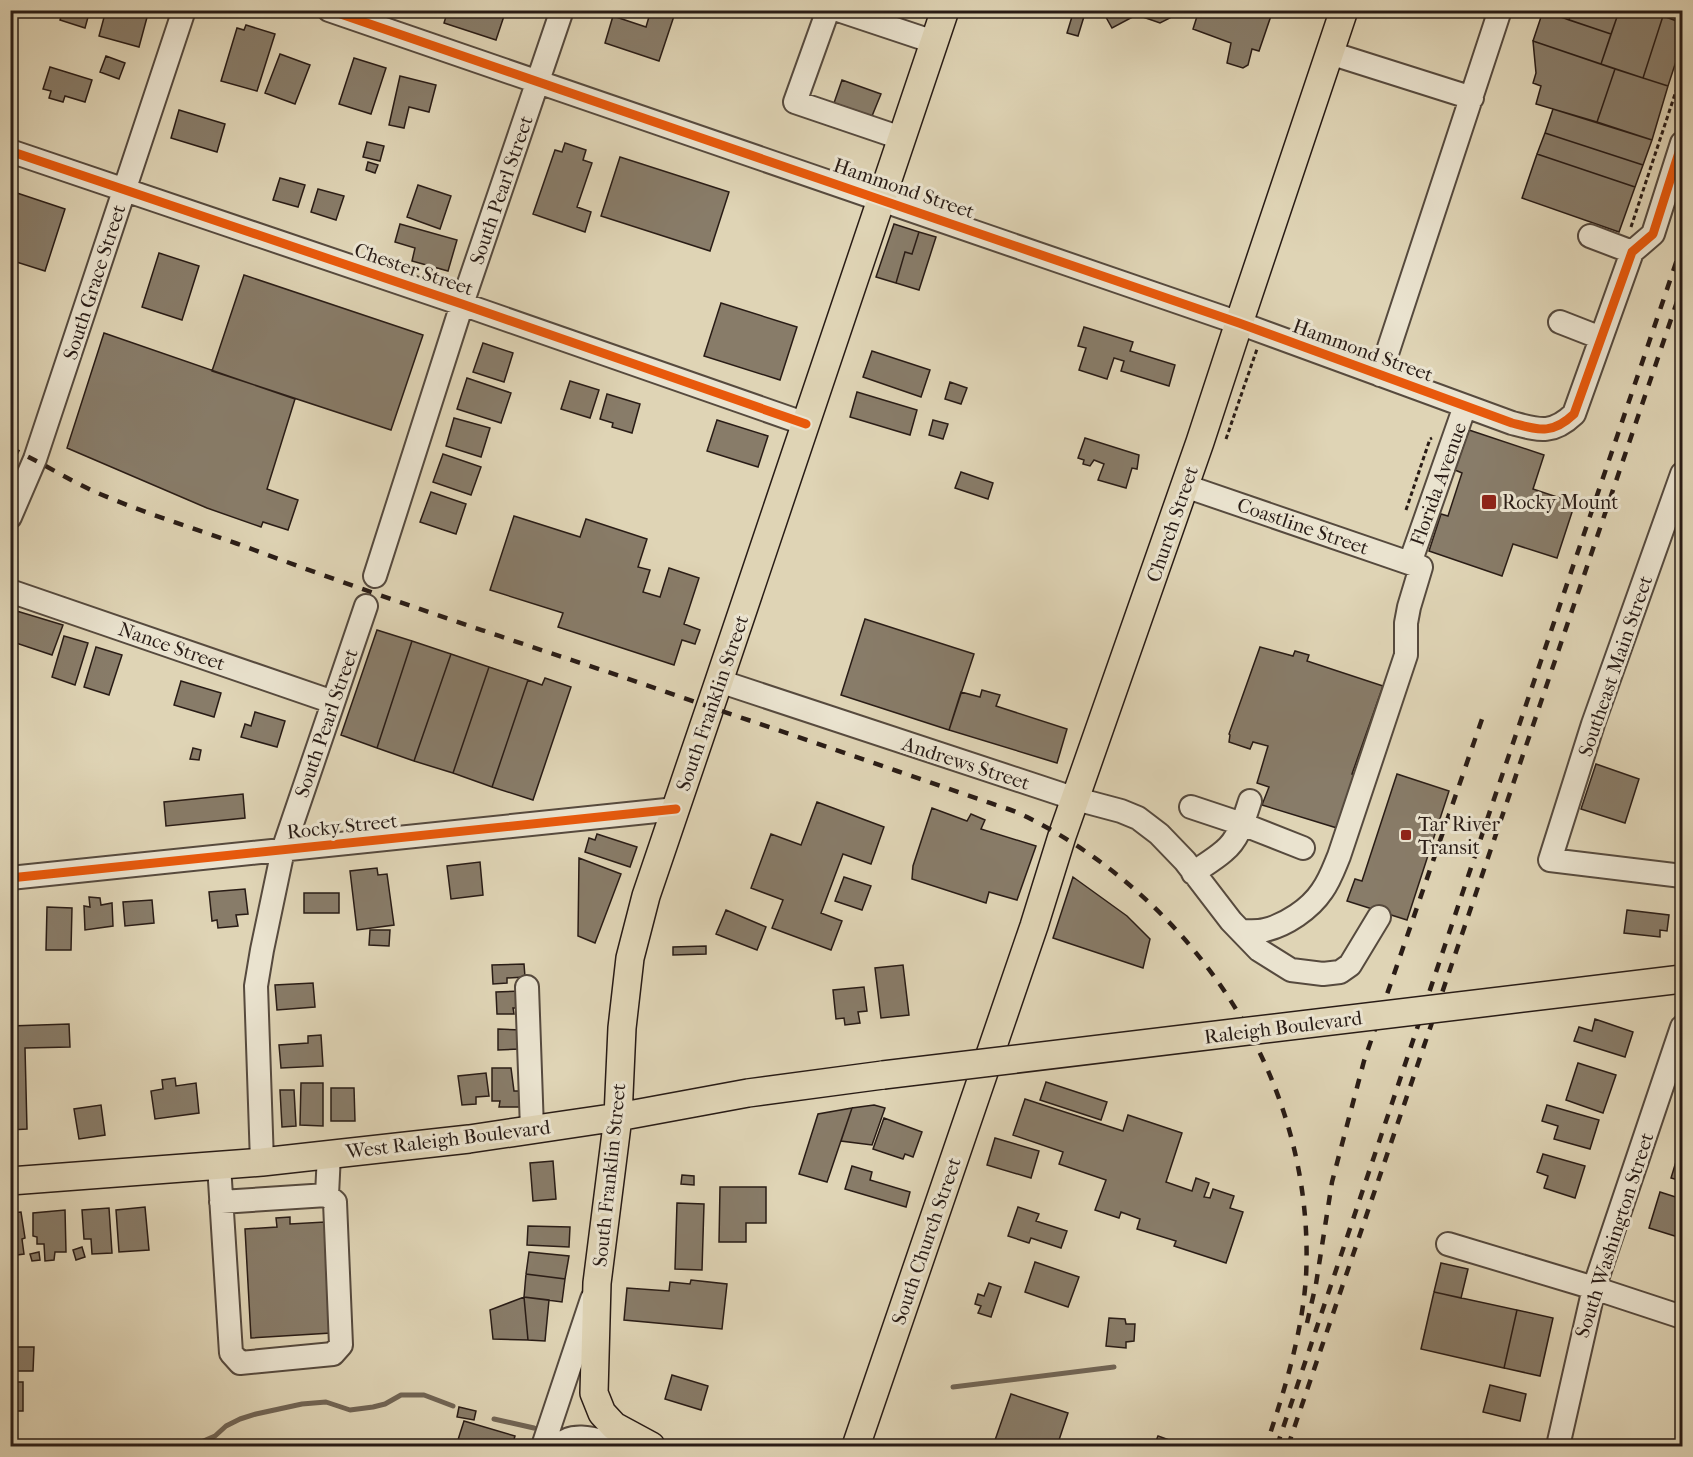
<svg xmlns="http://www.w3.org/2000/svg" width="1693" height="1457" viewBox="0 0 1693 1457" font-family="'IM FELL French Canon',serif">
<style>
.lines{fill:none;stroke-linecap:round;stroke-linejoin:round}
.stream{stroke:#716555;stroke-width:5}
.building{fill:#887c69;stroke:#291c16;stroke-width:1.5}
.minor-casing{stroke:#564a3e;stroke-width:26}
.major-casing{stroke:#291c16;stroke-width:30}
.path{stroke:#291c16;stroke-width:3;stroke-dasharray:4.5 3;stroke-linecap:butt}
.minor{stroke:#eae3cf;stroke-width:22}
.major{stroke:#dfd4b5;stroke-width:27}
.rail{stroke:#291c16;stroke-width:4.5;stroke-dasharray:10 10;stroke-linecap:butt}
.major-bridge-casing{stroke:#291c16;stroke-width:30;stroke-linecap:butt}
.major-bridge{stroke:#dfd4b5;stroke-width:27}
.cycleway-casing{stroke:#eae3cf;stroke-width:13}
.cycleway{stroke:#e8590c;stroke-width:9}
.poi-dot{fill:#8f2418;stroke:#eae3cf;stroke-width:2}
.labels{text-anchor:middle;stroke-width:6;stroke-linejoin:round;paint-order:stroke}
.street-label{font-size:20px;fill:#291c16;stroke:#eae3cf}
.poi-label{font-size:20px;fill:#291c16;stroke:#eae3cf;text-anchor:start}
</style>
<rect width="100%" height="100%" fill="#dfd4b5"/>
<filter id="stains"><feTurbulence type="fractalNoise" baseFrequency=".00333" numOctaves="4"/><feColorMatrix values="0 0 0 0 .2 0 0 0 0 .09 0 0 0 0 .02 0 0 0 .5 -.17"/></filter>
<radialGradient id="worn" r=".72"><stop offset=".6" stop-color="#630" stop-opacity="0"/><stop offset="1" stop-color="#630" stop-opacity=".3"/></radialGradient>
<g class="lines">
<path class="stream" d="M953,1387L1114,1367
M494,1419L534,1428
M192,1446L215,1436L226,1426L240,1419L256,1414L302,1404L326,1402L350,1410L373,1407L385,1404L401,1395H424L453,1406"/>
</g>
<path class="building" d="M63,10H90L85,28L60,20Z
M106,10H149L139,47L99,36Z
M448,10H506L496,40L444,23Z
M651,10H676L659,61L605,43L613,16L646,27Z
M871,10H905L902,20Z
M1074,10H1086L1078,36L1067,33Z
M1102,10H1167L1170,18L1160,23L1143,17L1140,13L1112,28Z
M1199,10H1273L1259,51L1252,49L1248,65L1243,68L1227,63L1231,43L1193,29Z
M1543,10H1572L1569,20Z
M1572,10H1597L1617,17L1611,34L1569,20Z
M1606,10H1646L1663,16L1643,78L1601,64L1617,17L1605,13Z
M1646,10H1682V23L1663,16Z
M1543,11L1611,34L1601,64L1533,41Z
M1663,16L1682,23V43L1668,86L1643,78Z
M246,25L275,34L257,91L221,81L237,28L244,30Z
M1533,41L1615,69L1597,122L1536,104L1541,86L1533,83L1536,73Z
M280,54L310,65L295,104L265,93Z
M106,56L125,63L119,79L100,72Z
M354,58L386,68L371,114L339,104Z
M50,67L92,80L85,102L65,96L63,102L49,98L51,91L43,89Z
M1615,69L1668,86L1652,140L1597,122Z
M400,76L436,85L429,112L409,107L404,128L389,125Z
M842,80L881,94L872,116L834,103Z
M1553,109L1652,140L1643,165L1545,133Z
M179,110L225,124L217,152L171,138Z
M1545,133L1643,165L1635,187L1537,154Z
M367,142L384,146L380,161L363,157Z
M565,143L586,150L583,160L592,163L577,207L591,212L585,232L533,214L555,150L562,152Z
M1537,154L1635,187L1619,232L1522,198Z
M620,157L729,192L710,251L601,216Z
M368,162L378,165L375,173L366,170Z
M280,178L305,185L298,207L273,200Z
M418,185L451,196L440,229L407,217Z
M318,189L344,196L336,220L311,212Z
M17,193L65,209L45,271L10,260V214Z
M400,224L457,240L448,271L412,261L415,248L395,242Z
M894,224L919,232L912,254L905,252L896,283L876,277Z
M919,232L936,237L919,290L896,283L905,252L912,254Z
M159,253L199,266L182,320L142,307Z
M244,275L423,335L391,430L212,371Z
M721,303L797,327L780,380L704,356Z
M1084,327L1133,342L1130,351L1175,365L1169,386L1121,371L1124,361L1114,358L1107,379L1079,370L1086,348L1078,346Z
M104,333L295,399L267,489L298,500L288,530L263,522L261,527L207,508L67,448Z
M483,343L513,353L504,382L473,372Z
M872,351L930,370L921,397L863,377Z
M467,378L511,393L501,423L457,409Z
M570,381L599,390L590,418L561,409Z
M950,382L967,388L961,404L945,399Z
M857,392L917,410L910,435L850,417Z
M607,394L640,404L632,433L612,427L613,423L600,419Z
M454,418L490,428L481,457L446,446Z
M717,420L768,436L758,467L707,451Z
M933,420L948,424L943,439L929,435Z
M1469,430L1544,455L1533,489L1575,503L1557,558L1513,544L1502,576L1429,551L1441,514L1448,516L1462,473L1455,470Z
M1085,438L1139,455L1137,469L1132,468L1126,488L1098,480L1104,464L1094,460L1090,466L1083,464L1084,460L1078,458Z
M443,454L481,467L471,495L433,482Z
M961,472L993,483L988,499L955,488Z
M431,492L466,504L456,534L420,522Z
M514,516L580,537L586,519L647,539L638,567L650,570L643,592L660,597L669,568L699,578L684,624L700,630L695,644L682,640L674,665L558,627L563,613L490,590Z
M10,609L63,625L52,655L10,641Z
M865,619L974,654L949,730L841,695Z
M377,630L412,641L377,748L341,735Z
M64,636L88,643L75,685L52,677Z
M412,641L451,654L414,761L377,748Z
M96,647L122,655L109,695L84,687Z
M1260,647L1293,656L1295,651L1309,655L1307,661L1383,686L1352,774L1356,775L1337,828L1262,805L1269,787L1257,783L1268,746L1253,742L1250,749L1229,742L1230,735L1229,734Z
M451,654L489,667L453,773L414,761Z
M489,667L528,680L492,787L453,773Z
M545,678L571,687L533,800L492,787L528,680L542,685Z
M181,681L221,693L214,717L174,705Z
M982,690L1000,695L996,706L1067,729L1057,763L949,730L961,692L980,697Z
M255,712L285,721L277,747L241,737L245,724L251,726Z
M193,748L201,750L199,760L190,759Z
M1596,764L1639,779L1625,823L1581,809Z
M1397,774L1449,791L1407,920L1347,901L1355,879L1362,881Z
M243,794L245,818L166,826L164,802Z
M817,802L884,827L871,864L843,854L821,913L842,921L831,950L772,928L783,900L751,888L771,834L801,845Z
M932,808L967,821L971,814L985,820L981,829L1036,846L1017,900L989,892L986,903L912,879L913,866Z
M597,834L637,847L630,867L585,852L589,838L595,840Z
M579,858L621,874L595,943L578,936Z
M480,862L483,895L451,899L447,866Z
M377,868L378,875L387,874L394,925L357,930L350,871Z
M844,877L871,886L862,910L835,901Z
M1073,877L1127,916L1150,939L1143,968L1053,938Z
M245,889L248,914L236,915L238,926L218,928L217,920L212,921L209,892Z
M304,893H339V913H304Z
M89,897L100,898L101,905L112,903L113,926L85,930L84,906L90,907Z
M152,900L154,923L125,926L123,902Z
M47,907L72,908L71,950H46Z
M726,910L766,927L757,950L716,934Z
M1627,910L1669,915L1667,931L1660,930V937L1624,933Z
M10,911H15L16,946L10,947Z
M370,930H390L389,946L369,945Z
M706,946V954L673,955V947Z
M524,964L525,977L507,978V983L493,984L492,965Z
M903,965L909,1015L881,1018L875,968Z
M313,983L315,1007L277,1010L275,985Z
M864,987L867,1011L858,1012L860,1023L845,1025L844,1018L836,1019L833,990Z
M522,991L523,1008H513L514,1014H497L496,992Z
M1595,1019L1633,1032L1625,1057L1574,1041L1579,1027L1592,1031Z
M69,1024L70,1047L25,1048L27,1129L10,1130V1026Z
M498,1029L523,1030L519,1049L498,1050Z
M321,1035L323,1066L281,1068L279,1045L308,1043V1036Z
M1578,1063L1616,1075L1603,1113L1566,1100Z
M492,1068H511L514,1091H522L521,1107H499L500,1101H492Z
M486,1073L489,1096L476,1097V1104L462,1105L458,1076Z
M175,1078L176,1086L196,1083L199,1113L155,1119L151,1091L163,1089L162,1080Z
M1046,1082L1107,1102L1101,1120L1040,1100Z
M301,1083H323V1126L300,1125Z
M331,1088H354L355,1121H331Z
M280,1090H294L296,1126L282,1127Z
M1025,1099L1123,1131L1128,1115L1182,1133L1166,1182L1192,1191L1196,1178L1209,1183L1204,1197L1210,1198L1213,1189L1234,1196L1230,1208L1243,1212L1226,1263L1174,1246L1176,1241L1137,1229L1140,1219L1121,1212L1119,1218L1095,1210L1106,1180L1059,1164L1063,1152L1013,1135Z
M101,1105L105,1135L79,1139L74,1109Z
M874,1105L885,1108L872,1145L841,1141L852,1108Z
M1547,1105L1599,1120L1590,1149L1554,1139L1558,1126L1542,1121Z
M852,1108L827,1182L799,1174L818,1114Z
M884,1118L922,1132L913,1157L905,1154L903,1159L873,1149Z
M995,1138L1039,1151L1031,1178L987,1165Z
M1679,1152L1682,1153V1181L1671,1178Z
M1543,1154L1585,1166L1575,1198L1544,1188L1548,1176L1537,1172Z
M553,1161L556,1199L533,1201L530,1163Z
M852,1166L872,1172L870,1180L910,1192L906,1207L845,1189Z
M682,1175L694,1176V1185L681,1184Z
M720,1187H766V1223H746V1242H719Z
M1660,1192L1682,1199V1223L1678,1237L1649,1228Z
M677,1203L704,1204L702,1270L675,1269Z
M145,1207L149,1250L119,1252L116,1210Z
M1018,1207L1039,1214L1036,1221L1067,1231L1061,1248L1031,1238L1029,1243L1008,1236Z
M109,1208L112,1253L92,1254L91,1239H84L82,1210Z
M65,1210L66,1252H55L54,1260L45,1261L44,1244H37V1237L33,1236V1213Z
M21,1212L25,1238L22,1239L24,1254L10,1256V1213Z
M290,1217V1224L325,1222L331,1333L251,1338L245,1229L277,1227L276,1218Z
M528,1226L570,1227L569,1247L527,1245Z
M82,1247L85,1257L76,1260L73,1250Z
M39,1252L40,1260L32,1261L30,1254Z
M529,1252L569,1256L565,1279L526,1274Z
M1035,1262L1079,1277L1068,1307L1025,1292Z
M1441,1263L1468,1269L1461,1298L1434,1292Z
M526,1274L565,1279L562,1302L524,1297Z
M691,1280L727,1284L722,1329L624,1320L627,1288L669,1291L670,1282L690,1284Z
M989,1283L1001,1287L991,1317L978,1313L981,1306L975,1304L978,1294L984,1296Z
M1434,1292L1517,1310L1504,1368L1421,1349Z
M524,1297L528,1340L493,1339L490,1310Z
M524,1297L549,1300L545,1341L528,1340Z
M1517,1310L1553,1318L1540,1376L1504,1368Z
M1109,1318L1125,1319L1126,1324H1135L1134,1341L1126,1342V1348L1106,1346Z
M10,1347H34L33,1371H10Z
M672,1375L708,1386L701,1410L665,1399Z
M10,1382H23V1411H16L15,1446H10Z
M1490,1385L1526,1394L1520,1421L1483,1412Z
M1011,1394L1068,1413L1057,1446H993Z
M459,1407L476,1411L474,1420L457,1417Z
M464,1421L515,1436L512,1446H456Z
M1158,1436L1186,1446H1154Z"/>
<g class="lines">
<defs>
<path id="minor" d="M329,10L1239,323L1512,423C1539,430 1552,435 1574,414L1632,252L1653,234L1682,143
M828,10L795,102L901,138
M838,10L934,42
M1330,53L1472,98
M10,151L462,304L806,424
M1590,236L1632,252
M1560,322L1601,338
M1380,375L1500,10
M1682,474L1593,724L1550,860L1682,876
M1185,486L1421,567L1409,607L1406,623V655L1339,856C1334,868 1330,880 1322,891C1310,909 1286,925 1265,930C1257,932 1249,931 1241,931
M10,517L35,459L184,10
M1410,563L1465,406
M375,576L462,304L562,10
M10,591L333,702
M719,681L1076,799L1121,811L1138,818L1159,834L1185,861L1231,921L1259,950L1291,970L1323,974L1340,972L1350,965L1379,917
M1191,807L1242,824L1303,848
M1193,873C1203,866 1215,859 1224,851C1239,839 1244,819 1250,801
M10,878L676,809
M527,987L532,1129
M262,1162L256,986L262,950L283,850L366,606
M219,1165L231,1353L240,1363L333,1354L341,1345L335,1202L327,1195L221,1202
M327,1195L329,1154
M1448,1244L1594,1288L1682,1317
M543,1446L592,1299
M558,1446C574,1429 602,1442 622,1446
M1558,1446L1594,1288L1682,1027"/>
<path id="major" d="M10,1181L262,1162L469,1139L618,1117L748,1093L883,1075
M651,1446L614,1426L602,1413L594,1393L597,1283L618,1117L622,1028L630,958L646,896L719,681L945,10
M856,1446L1034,926L1062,836L1200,442L1239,323L1344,10"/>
</defs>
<use href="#minor" class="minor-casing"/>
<use href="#major" class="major-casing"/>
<path class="path" d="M1631,227L1682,73
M1226,439L1257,349
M1406,510L1430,439L1432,438"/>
<use href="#minor" class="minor"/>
<use href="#major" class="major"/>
<path class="rail" d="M10,448C41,462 70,481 100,494C145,513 192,528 238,544C364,591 492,634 620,676C712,708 805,739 897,771C926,781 955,791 984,801C998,806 1014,810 1027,817C1198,903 1316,1083 1306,1277C1302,1335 1284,1392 1266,1446
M1307,1323L1316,1284L1332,1182L1364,1061L1482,719
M1277,1446L1491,808L1682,245
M1288,1446L1682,287"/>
<defs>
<path id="major-bridge" d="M883,1075L1682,979"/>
</defs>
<use href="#major-bridge" class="major-bridge-casing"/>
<use href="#major-bridge" class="major-bridge"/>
<defs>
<path id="cycleway" d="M329,10L1239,323L1512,423C1539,430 1552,435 1574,414L1632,252L1653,234L1682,143
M10,151L462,304L806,424
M10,878L676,809"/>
</defs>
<use href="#cycleway" class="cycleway-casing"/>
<use href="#cycleway" class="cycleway"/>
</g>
<g class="poi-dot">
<rect x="1481" y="494" width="16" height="16" rx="3"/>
<rect x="1400" y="829" width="12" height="12" rx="3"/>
</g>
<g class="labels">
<g class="street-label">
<text transform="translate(904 188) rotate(19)" y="7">Hammond Street</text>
<text transform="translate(501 190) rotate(-71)" y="7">South Pearl Street</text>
<text transform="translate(414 269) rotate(19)" y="7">Chester Street</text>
<text transform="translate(94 282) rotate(-72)" y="7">South Grace Street</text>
<text transform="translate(1363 350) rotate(20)" y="7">Hammond Street</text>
<text transform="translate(1438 484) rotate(-70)" y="7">Florida Avenue</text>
<text transform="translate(1172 524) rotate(-71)" y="7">Church Street</text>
<text transform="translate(1303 526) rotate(19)" y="7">Coastline Street</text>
<text transform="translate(172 646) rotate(19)" y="7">Nance Street</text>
<text transform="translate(1615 666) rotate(-71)" y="7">Southeast Main Street</text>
<text transform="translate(712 703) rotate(-71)" y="7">South Franklin Street</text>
<text transform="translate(326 723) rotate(-71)" y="7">South Pearl Street</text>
<text transform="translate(966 763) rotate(18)" y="7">Andrews Street</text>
<text transform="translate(342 826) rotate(-6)" y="7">Rocky Street</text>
<text transform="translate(1283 1027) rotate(-7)" y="7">Raleigh Boulevard</text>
<text transform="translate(448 1139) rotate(-7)" y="7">West Raleigh Boulevard</text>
<text transform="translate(609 1175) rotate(-84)" y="7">South Franklin Street</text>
<text transform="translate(1614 1235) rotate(-72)" y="7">South Washington Street</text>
<text transform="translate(926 1241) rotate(-71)" y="7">South Church Street</text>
</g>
<g class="poi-label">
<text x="1502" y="509">Rocky Mount</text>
<text x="1418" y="831">Tar River<tspan x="1418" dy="23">Transit</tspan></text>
</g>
</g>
<rect width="1693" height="1457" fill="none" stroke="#dfd4b5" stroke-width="36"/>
<rect x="12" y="12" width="1669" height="1433" fill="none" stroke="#291c16" stroke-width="3"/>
<rect x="18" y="18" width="1657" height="1421" fill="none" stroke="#291c16" stroke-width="1.5"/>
<rect width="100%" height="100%" filter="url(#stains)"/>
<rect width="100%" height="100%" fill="url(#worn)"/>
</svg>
